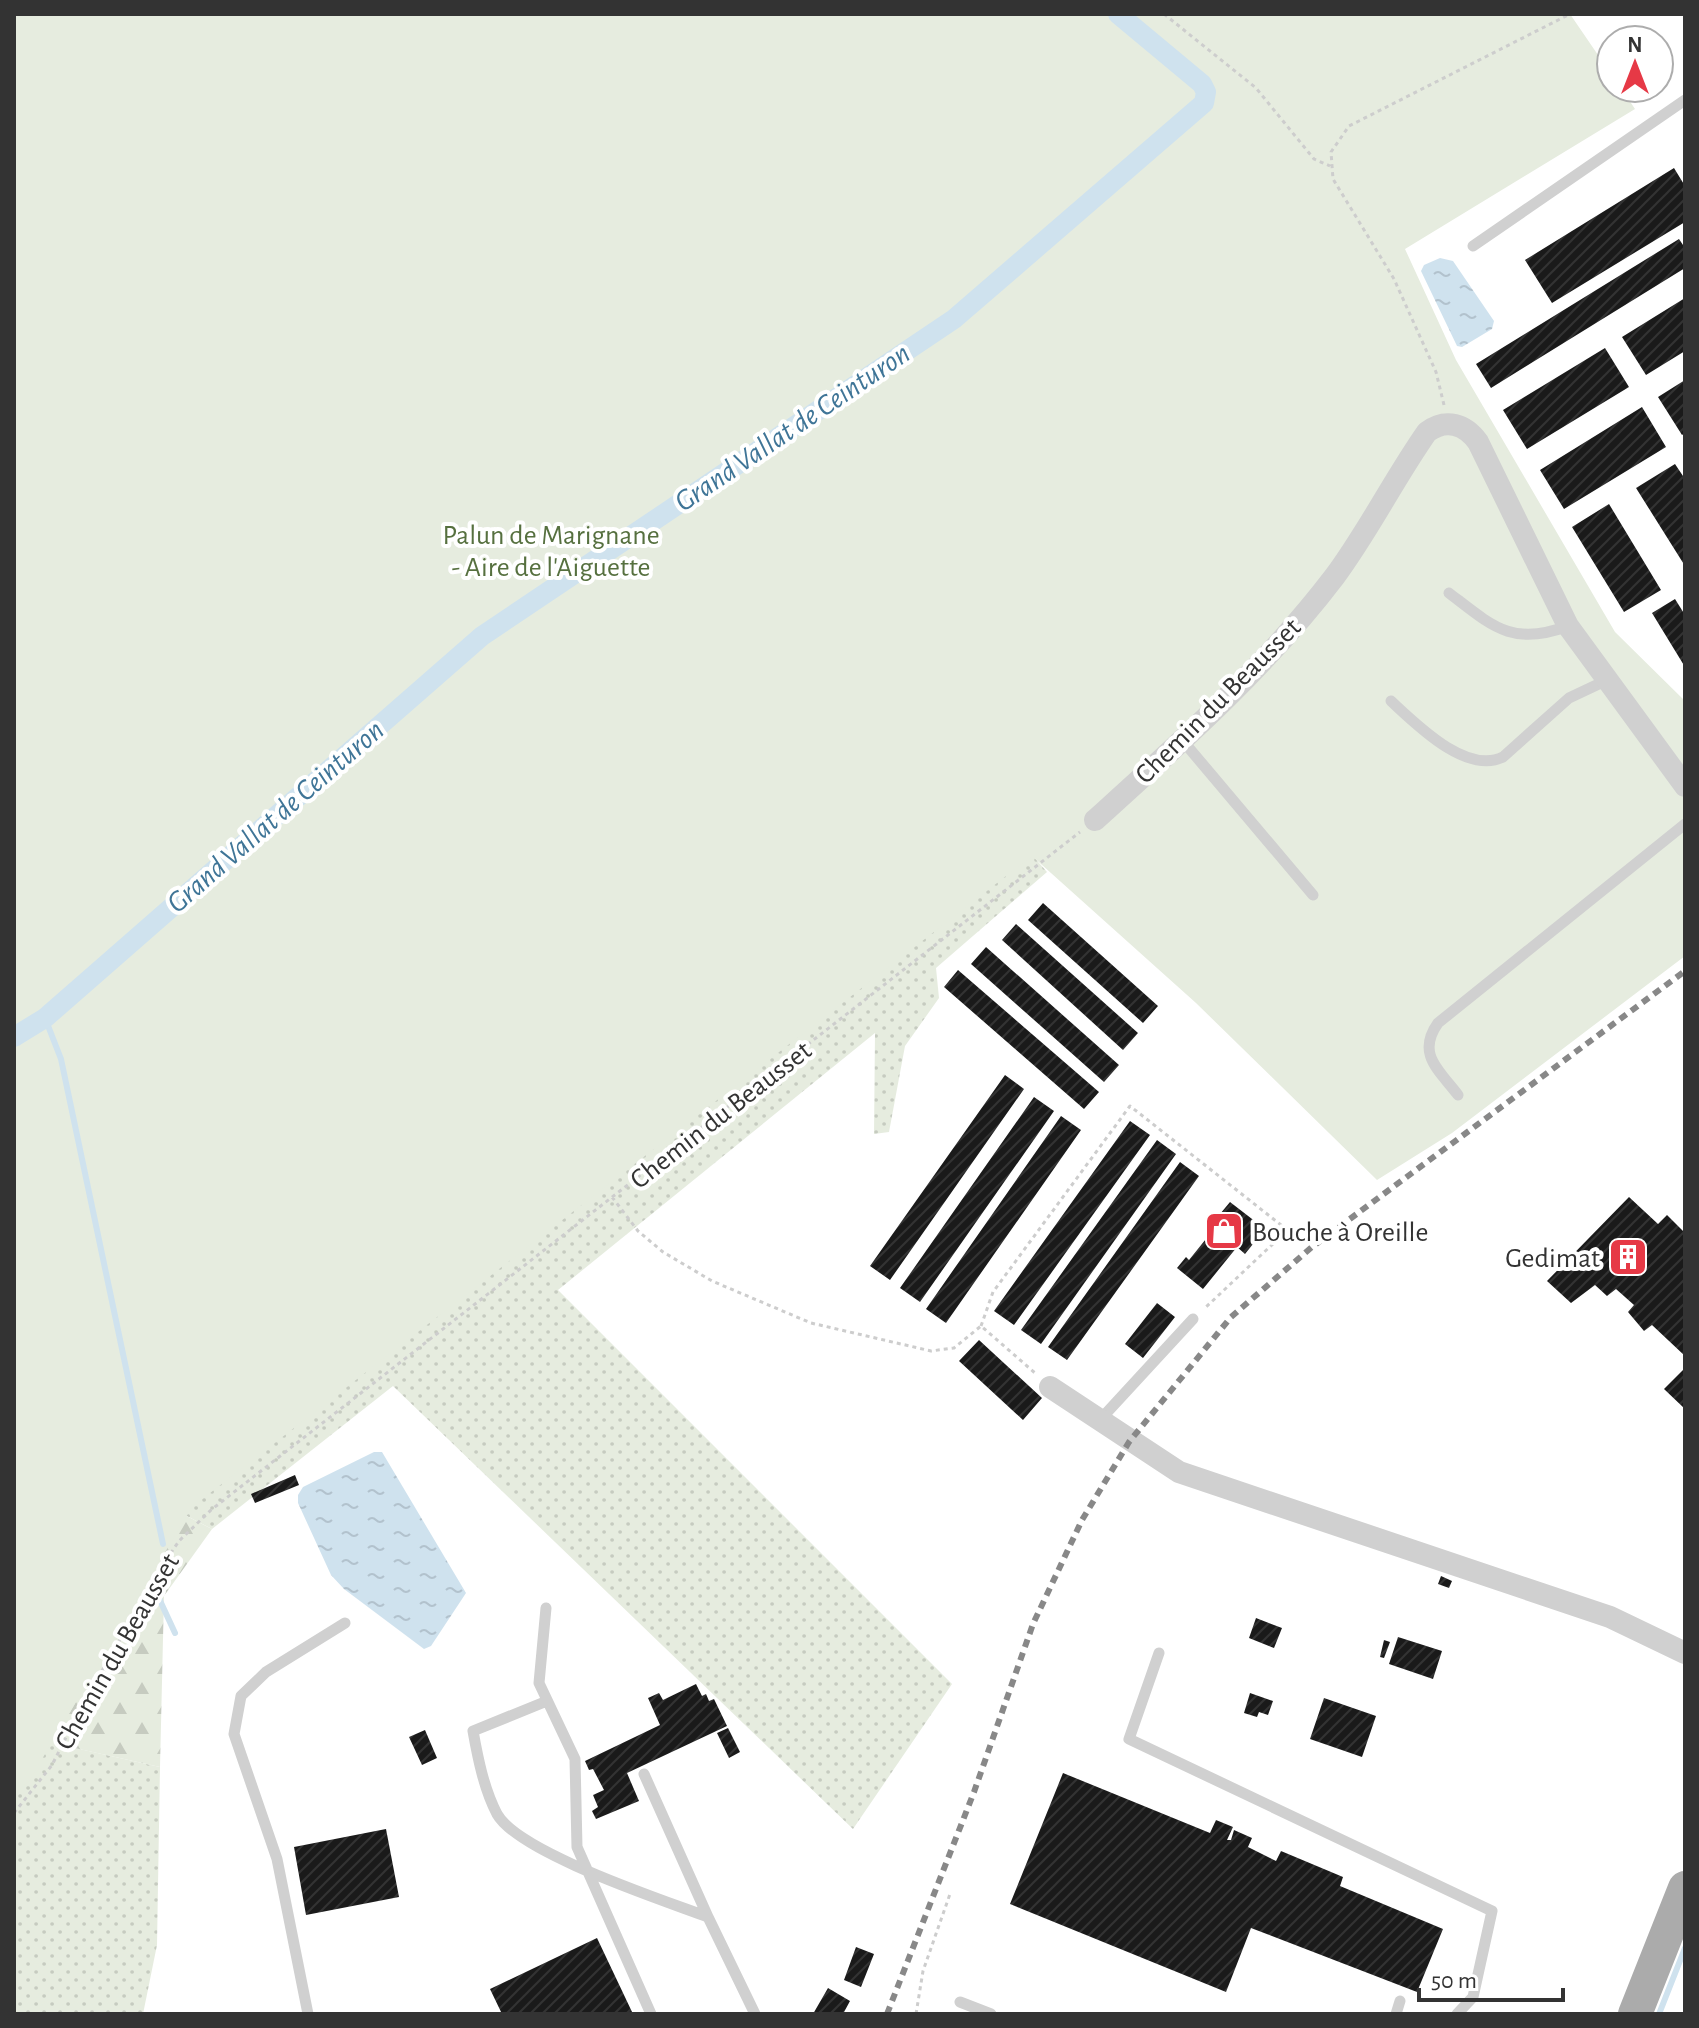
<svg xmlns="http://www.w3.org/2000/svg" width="1699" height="2028" viewBox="0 0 1699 2028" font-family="'Alegreya Sans',sans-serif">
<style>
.grass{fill:url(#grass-dots)}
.forest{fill:url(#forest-firs)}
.park{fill:#e6ecdf}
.water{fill:url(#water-ripples)}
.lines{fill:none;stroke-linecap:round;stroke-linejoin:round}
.stream{stroke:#cfe2ee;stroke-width:6}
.canal{stroke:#cfe2ee;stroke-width:20}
.building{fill:url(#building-hatch)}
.path{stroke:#cdcdcd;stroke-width:3;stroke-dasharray:4 4;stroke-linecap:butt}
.lane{stroke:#d0d0d0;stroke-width:11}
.street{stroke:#d0d0d0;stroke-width:22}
.primary{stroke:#ababab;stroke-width:34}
.rail{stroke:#888;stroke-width:6;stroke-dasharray:8 6;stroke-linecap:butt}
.labels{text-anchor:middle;stroke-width:8;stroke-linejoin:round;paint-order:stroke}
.park-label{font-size:28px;fill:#56703f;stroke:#fff}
.street-label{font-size:28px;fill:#333;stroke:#fff}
.poi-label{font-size:28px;fill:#333;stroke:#fff;text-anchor:start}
.water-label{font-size:30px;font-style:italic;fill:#3f7597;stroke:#fff}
</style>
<defs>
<pattern id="grass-dots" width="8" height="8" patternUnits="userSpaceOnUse" patternTransform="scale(2)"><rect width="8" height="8" fill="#e6ecdf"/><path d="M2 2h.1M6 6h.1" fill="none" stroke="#c6cbc0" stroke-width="1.8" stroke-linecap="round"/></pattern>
<pattern id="forest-firs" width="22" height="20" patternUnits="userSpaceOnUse" patternTransform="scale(2)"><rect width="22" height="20" fill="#e6ecdf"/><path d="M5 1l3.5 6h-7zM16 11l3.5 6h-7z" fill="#c6cbc0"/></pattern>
<pattern id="water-ripples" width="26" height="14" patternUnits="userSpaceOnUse" patternTransform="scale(2)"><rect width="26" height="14" fill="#cfe2ee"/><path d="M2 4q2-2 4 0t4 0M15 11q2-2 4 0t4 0" fill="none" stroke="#b2c2cd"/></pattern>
<pattern id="building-hatch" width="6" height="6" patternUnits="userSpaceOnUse" patternTransform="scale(2)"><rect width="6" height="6" fill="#1a1a1a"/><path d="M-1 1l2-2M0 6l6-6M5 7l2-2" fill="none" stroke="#333"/></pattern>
</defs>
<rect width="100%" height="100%" fill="#fff"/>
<path class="grass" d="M955,334L1033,856L1047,872L936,968L939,998L905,1046L889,1132L874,1134L875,1033L558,1290L952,1684L853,1829L393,1386L212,1529L43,1442Z
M14,1639L44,1741L160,1767L157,1945L143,2014H14Z"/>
<path class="forest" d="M42,1442L212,1529L164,1596L160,1767L43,1741Z"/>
<path class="park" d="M14,14H1570L1611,74V88H1621L1635,109L1405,249L1456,360L1615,632L1685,701V956L1452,1133L1377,1180L1196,1003L1032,856L192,1507L29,1781L14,1794Z"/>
<path class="water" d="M1440,258L1453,261L1494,321L1492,329L1462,347L1457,346L1421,271L1424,265Z
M374,1452H382L466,1593L431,1646L424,1649L344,1589L331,1575L298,1503V1495L303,1487Z"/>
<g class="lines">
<path class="stream" d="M45,1018L61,1059L163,1544
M156,1592L175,1633
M1659,2014L1685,1948"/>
<path class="canal" d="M14,1037L45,1018L482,636L954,319L1204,103L1206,92L1202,84L1118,14"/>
</g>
<path class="building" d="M1674,168L1685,186V222L1552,303L1525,260Z
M1679,239L1685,248V268L1491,388L1476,364Z
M1685,298V351L1646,375L1622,337Z
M1605,348L1629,387L1527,449L1503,410Z
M1685,380V433L1682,435L1658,397Z
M1642,407L1666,447L1564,509L1540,470Z
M1675,464L1685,479V566L1636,488Z
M1609,504L1661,590L1624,612L1572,527Z
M1675,599L1685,615V667L1652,613Z
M1043,903L1158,1006L1143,1023L1028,920Z
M1016,924L1138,1033L1123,1050L1002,940Z
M986,947L1119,1065L1104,1082L971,964Z
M958,970L1099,1092L1084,1109L944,987Z
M1005,1075L1024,1089L890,1280L870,1266Z
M1034,1097L1054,1111L920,1302L900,1288Z
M1061,1116L1081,1130L946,1323L926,1309Z
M1130,1121L1150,1135L1014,1325L994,1311Z
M1157,1140L1176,1154L1041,1344L1021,1330Z
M1180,1162L1199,1176L1067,1360L1048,1347Z
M1629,1197L1658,1224L1667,1215L1685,1233V1356L1652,1325L1644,1331L1628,1312L1634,1305L1616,1289L1607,1296L1595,1285L1571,1303L1547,1281Z
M1230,1202L1265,1229L1245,1254L1237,1247L1203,1289L1177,1268L1186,1257L1189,1260L1214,1229L1210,1226Z
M1157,1303L1175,1317L1143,1358L1125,1344Z
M979,1340L1042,1398L1023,1420L959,1361Z
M1685,1368V1409L1664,1389Z
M295,1475L299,1485L255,1503L251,1494Z
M1441,1576L1452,1581L1449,1588L1438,1584Z
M1256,1618L1282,1628L1274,1648L1249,1638Z
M1398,1637L1442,1651L1433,1679L1389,1664Z
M1384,1640L1390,1642L1384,1658L1380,1657Z
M696,1684L702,1696L706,1694L709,1701L714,1699L727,1726L627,1773L639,1801L596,1819L592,1811L598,1807L593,1795L604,1790L593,1769L589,1770L585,1761L660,1725L648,1698L659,1693L663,1700Z
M1250,1693L1273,1701L1268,1715L1259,1712L1257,1717L1244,1713Z
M1324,1698L1376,1716L1362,1757L1310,1739Z
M728,1728L740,1752L729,1758L717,1733Z
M425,1730L437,1758L422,1765L409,1737Z
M1063,1773L1210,1833L1216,1820L1233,1827L1227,1840H1231L1234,1830L1252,1838L1248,1847L1276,1861L1281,1851L1343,1877L1340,1886L1443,1929L1417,1992L1251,1928L1226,1992L1010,1904Z
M386,1829L399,1897L306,1915L294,1847Z
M597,1938L633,2014H502L490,1989Z
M856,1947L874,1954L861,1987L844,1980Z
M828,1988L850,2001L843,2014H813Z"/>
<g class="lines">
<path class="path" d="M1164,14L1256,88L1314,159L1330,166
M1444,405L1436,372L1394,279L1333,179L1331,152L1349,126L1570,14
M612,1197L638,1231L663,1252L712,1281L811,1323L931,1351L954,1348L981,1326L1035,1373
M981,1326L993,1292L1130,1106L1281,1225L1277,1240L1205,1308
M14,1813L52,1765L84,1702L166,1560L179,1541L211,1510L1080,832
M916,2014L923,1971L950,1894"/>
<path class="lane" d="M1473,246L1685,100
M1449,593C1492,626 1512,647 1568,626
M1391,701C1416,724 1466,775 1503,757L1569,698L1605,681
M1183,741L1313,895
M1458,1095C1439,1070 1416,1054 1438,1023L1685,824
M1099,1421L1193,1319
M546,1608L539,1683L575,1759L577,1847L651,2014
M1159,1653L1129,1739L1492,1911L1473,1997L1457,2014
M547,1701L473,1731C478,1759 484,1789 497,1814C519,1853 663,1900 708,1917L755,2014
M644,1774L708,1917
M960,2002L991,2014
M308,2014L277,1859L234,1734L241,1696L266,1672L345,1623
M1396,2014L1400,2001"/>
<path class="street" d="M1095,820C1179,744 1266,667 1335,576C1369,530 1394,479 1427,432C1446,418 1465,424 1478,442L1568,626L1685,786
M1050,1387L1179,1472L1610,1617L1685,1653"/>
<path class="primary" d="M1635,2014L1685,1888"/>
<path class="rail" d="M887,2014L974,1792L1033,1624L1082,1520L1129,1442L1231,1317L1312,1247L1685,971"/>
</g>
<defs>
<symbol id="shop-square" viewBox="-11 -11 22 22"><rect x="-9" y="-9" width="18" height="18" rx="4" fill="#e63946" stroke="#fff"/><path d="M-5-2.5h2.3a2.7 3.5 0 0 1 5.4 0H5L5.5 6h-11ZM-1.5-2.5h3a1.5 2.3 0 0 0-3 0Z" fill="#fff"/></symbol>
<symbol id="building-square" viewBox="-11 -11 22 22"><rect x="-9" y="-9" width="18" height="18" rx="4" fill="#e63946" stroke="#fff"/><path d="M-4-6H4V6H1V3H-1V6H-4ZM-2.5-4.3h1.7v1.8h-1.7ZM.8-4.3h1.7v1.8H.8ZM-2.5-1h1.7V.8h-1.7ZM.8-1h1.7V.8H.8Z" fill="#fff"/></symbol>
</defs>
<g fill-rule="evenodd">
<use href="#shop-square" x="1202" y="1209" width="44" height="44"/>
<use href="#building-square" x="1606" y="1235" width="44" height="44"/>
</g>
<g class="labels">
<g class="park-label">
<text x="551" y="544">Palun de Marignane<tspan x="551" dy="32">- Aire de l'Aiguette</tspan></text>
</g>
<g class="street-label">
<text transform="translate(1217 700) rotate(-45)" y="10">Chemin du Beausset</text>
<text transform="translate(720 1114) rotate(-38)" y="10">Chemin du Beausset</text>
<text transform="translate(116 1651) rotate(-60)" y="10">Chemin du Beausset</text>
</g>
<g class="poi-label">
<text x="1252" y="1241">Bouche à Oreille</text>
<text x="1600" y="1267" text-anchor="end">Gedimat</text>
</g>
<g class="water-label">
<text transform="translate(792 427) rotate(-34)" y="10">Grand Vallat de Ceinturon</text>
<text transform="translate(275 816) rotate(-41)" y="10">Grand Vallat de Ceinturon</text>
</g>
</g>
<rect width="1699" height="2028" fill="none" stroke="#333333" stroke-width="32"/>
<g transform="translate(1635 64)"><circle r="38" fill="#ffffff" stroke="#adadad" stroke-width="2"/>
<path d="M0-6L14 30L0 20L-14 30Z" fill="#e63946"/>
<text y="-12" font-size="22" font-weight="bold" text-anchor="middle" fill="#333333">N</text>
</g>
<path d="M1419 1988v12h144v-12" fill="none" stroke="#333333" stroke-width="4"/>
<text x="1431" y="1988" font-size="24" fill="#333333" stroke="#ffffff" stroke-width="6" paint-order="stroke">50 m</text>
</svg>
